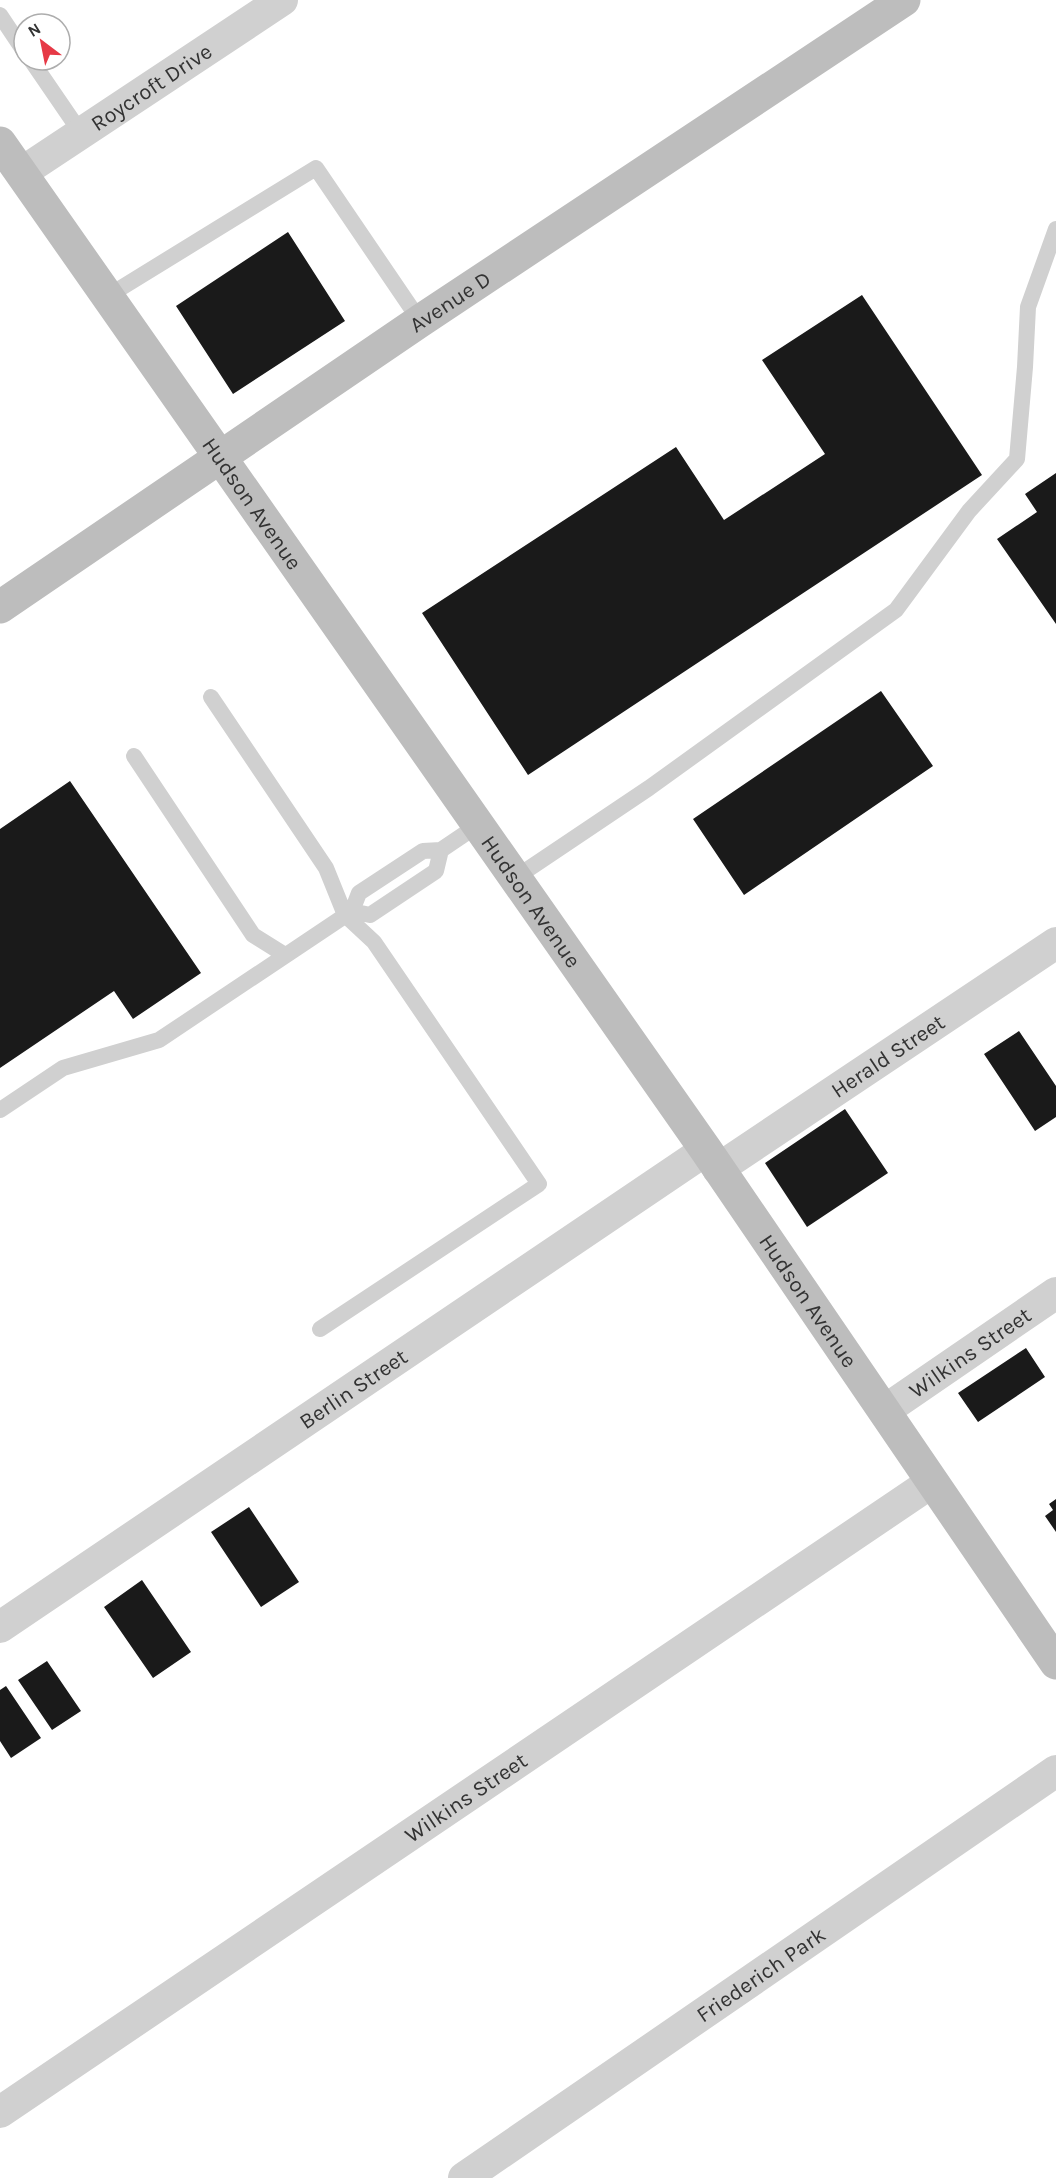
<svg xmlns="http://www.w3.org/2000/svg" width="1056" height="2178" viewBox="0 0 1056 2178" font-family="Karla,sans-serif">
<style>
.building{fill:#1a1a1a}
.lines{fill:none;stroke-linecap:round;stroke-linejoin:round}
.lane{stroke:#d0d0d0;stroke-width:16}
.street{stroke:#d0d0d0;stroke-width:32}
.secondary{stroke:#bdbdbd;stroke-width:33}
.labels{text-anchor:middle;stroke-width:6;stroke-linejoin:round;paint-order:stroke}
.street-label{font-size:22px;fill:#333;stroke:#fff}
</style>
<rect width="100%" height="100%" fill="#fff"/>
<path class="building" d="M288,232L345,321L233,394L176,306Z
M862,295L982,475L528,775L422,613L676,447L724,520L825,454L762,360Z
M1056,473V624L997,539L1037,512L1025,494Z
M881,691L933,766L744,895L693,819Z
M70,781L201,973L133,1019L114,991L0,1068V829Z
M1019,1031L1056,1086V1117L1035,1131L984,1054Z
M845,1109L888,1173L807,1227L765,1163Z
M1026,1348L1045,1377L978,1422L958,1393Z
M1056,1499V1532L1045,1516L1053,1510L1049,1504Z
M249,1507L299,1582L261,1607L211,1532Z
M142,1580L191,1652L153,1678L104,1607Z
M47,1661L81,1711L52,1730L18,1680Z
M6,1686L41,1738L11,1758L0,1741V1690Z"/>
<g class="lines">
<path class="lane" d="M0,15L24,51
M31,60L81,133
M108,296L316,168L420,321
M211,697L326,868L345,915L374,942L539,1184L320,1329
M134,756L253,935L285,955
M441,850L436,871L370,915L352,911L359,893L423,851L441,850L478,825
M515,878L649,788L896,610L969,511L1017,459L1025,367L1028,307L1056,229
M0,1110L63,1068L159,1040L352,911"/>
<g class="street">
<path id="s1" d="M21,173L282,0"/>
<path id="s2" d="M718,1169L1056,943"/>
<path id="s3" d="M884,1411L1056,1293"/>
<path id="s4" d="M0,1627L706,1150"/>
<path id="s5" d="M0,2112L932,1482"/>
<path id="s6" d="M464,2178L1056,1771"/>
</g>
<g class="secondary">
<path id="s7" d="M0,143L706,1150L1056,1663"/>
<path id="s8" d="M0,607L420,321L904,0"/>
</g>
</g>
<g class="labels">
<g class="street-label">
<text dy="8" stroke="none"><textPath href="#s1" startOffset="156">Roycroft Drive</textPath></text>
<text dy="8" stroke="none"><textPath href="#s8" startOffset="544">Avenue D</textPath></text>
<text dy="8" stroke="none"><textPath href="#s7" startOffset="440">Hudson Avenue</textPath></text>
<text dy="8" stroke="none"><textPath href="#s7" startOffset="926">Hudson Avenue</textPath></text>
<text dy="8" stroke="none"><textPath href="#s2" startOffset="204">Herald Street</textPath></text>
<text dy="8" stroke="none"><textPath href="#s7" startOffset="1412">Hudson Avenue</textPath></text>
<text dy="8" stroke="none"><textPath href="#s3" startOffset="104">Wilkins Street</textPath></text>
<text dy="8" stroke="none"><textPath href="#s4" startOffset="426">Berlin Street</textPath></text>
<text dy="8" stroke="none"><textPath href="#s5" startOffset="562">Wilkins Street</textPath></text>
<text dy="8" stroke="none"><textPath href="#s6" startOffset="360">Friederich Park</textPath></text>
</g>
</g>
<g transform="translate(42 42) rotate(328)"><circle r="28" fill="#ffffff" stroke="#adadad" stroke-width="1.5"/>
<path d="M0-4.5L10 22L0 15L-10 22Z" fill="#e63946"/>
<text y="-9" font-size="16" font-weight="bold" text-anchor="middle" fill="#333333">N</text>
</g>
</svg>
